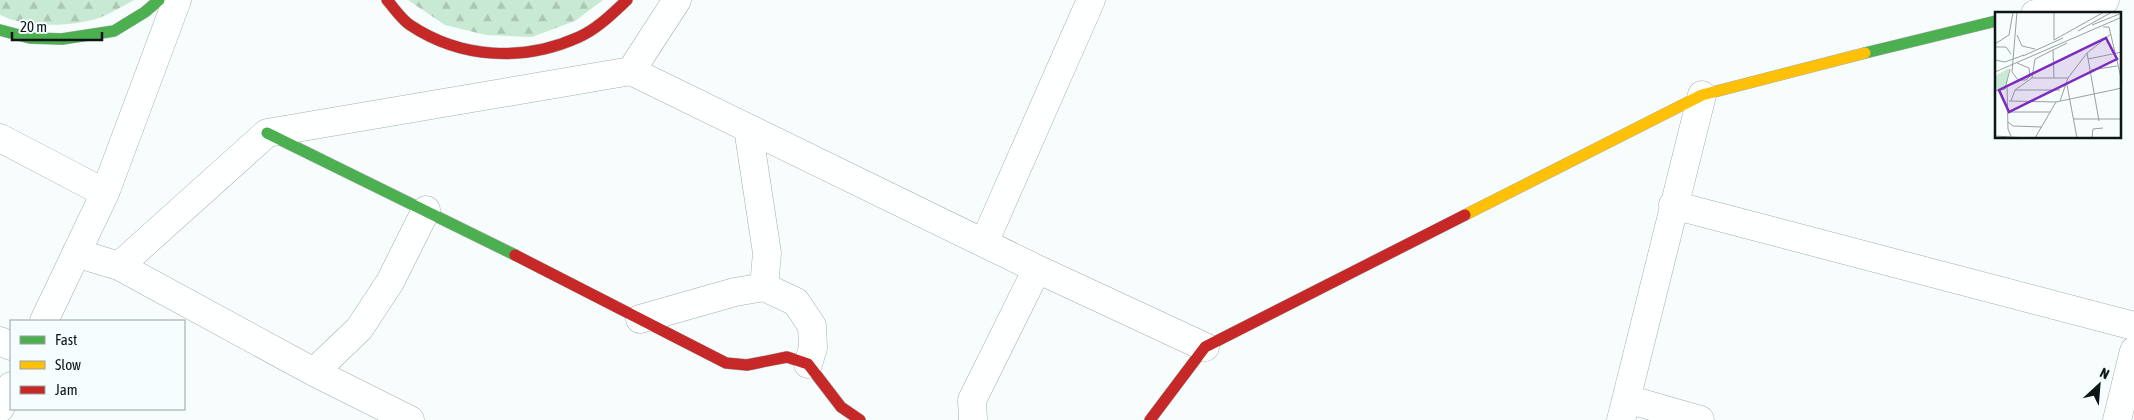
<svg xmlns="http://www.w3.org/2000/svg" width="2134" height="420" viewBox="0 0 2134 420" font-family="'Asap Condensed',sans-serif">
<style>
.forest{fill:url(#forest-firs)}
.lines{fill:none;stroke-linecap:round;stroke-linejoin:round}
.street-casing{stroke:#a8aeae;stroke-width:29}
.fast-casing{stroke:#a8aeae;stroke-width:12}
.slow-casing{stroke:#a8aeae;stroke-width:12}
.jam-casing{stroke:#a8aeae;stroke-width:12}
.street{stroke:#feffff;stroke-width:28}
.fast{stroke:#4caf50;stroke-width:11}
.slow{stroke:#ffc107;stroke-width:11}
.jam{stroke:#c62828;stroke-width:11}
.inset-road{fill:none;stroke:#99a0a0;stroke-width:1}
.view{fill:#7b2cbf;fill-opacity:0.15;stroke:#7b2cbf;stroke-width:2.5}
.inset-edge{fill:none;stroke:#0d1516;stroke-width:2.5}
</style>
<defs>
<pattern id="forest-firs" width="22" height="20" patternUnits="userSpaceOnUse" patternTransform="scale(1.25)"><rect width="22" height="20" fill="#c8e9d3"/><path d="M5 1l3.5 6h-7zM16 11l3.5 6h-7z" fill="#abc7b4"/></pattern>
</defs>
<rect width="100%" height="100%" fill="#f7fcfc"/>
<path class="forest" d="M0,0H134C123,6 111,13 99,18C72,27 26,28 0,15Z
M408,0H603L575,21L532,37L486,35L445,25Z"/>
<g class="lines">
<defs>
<path id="street" d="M2035,14L2105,0
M631,71L1037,269L1205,347
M748,128L767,253L764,287
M0,138L105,193
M1673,205L2134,326
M984,243L1091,0
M76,253L119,266L314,372L410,420
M119,266L267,133L631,71L677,0
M640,319L735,292L764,287L796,302L812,326L813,348L808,364
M44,321L105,193L177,0
M0,341L11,346
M314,372L359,329L390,282L426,210
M1627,399L1700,420
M0,408L11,386
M973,420L972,400L1037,269
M1621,420L1702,95
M2117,420L2134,351"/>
<path id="fast" d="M0,30L30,38L62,39L114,31L145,12L159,0
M1865,53L1996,21
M267,133L515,255"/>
<path id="slow" d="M1465,215L1702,95L1865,53"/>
<path id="jam" d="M387,0C394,8 401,19 410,25C461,59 524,62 579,37C597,29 612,14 627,0
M515,255L726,363L747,365L787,357L808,364L841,407L860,420
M1150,420L1205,347L1465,215"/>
</defs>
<use href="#street" class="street-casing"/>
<use href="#fast" class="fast-casing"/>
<use href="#slow" class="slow-casing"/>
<use href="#jam" class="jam-casing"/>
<use href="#street" class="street"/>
<use href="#fast" class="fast"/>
<use href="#slow" class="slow"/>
<use href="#jam" class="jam"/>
</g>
<g transform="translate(1995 12)">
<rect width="126" height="126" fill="#f7fcfc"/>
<path d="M14,56L11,75L0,78V64Z" fill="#c8e9d3"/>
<path class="inset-road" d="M22,0L17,60L23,68H31L35,64L34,56L22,51M59,0V28L109,0M97,13L127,1M108,15H114L127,70M83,19L117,0M22,23L27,34L40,37M0,32L14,23L18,0M1,35H11L16,42M58,38L59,66M92,41L104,109M28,44L68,26M93,47L127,40M0,48L10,50L29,43M96,58L122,54M0,60L127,5M37,66H73M12,73L13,117L16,124M72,73L82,126M20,78H65M0,79L10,77L15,57M14,89L61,90L127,76M16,89L20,78L37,66L40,47L72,31M65,89L73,66L92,41L116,22M14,100H55M78,107H127M13,110L18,114L47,115M0,124L32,126M40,126L61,90M97,126L98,117L108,116"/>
<path class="view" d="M111,26L122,47L14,100L4,78Z"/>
<rect width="126" height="126" class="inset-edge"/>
</g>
<rect x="10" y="320" width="175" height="90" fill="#f5fdfe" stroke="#98a0a1"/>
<rect x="20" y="336" width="25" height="8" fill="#4caf50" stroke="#98a0a1"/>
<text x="55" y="345" font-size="15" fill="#0d1516">Fast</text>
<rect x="20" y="361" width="25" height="8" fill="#ffc107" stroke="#98a0a1"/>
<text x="55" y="370" font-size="15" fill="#0d1516">Slow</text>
<rect x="20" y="386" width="25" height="8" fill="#c62828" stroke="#98a0a1"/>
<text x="55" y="395" font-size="15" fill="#0d1516">Jam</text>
<g transform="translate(2099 385) rotate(26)" stroke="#f5fdfe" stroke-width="4" paint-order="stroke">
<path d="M0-4L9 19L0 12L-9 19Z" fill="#0d1516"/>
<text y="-8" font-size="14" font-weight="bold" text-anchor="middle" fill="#0d1516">N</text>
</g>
<path d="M12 32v8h90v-8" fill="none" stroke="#0d1516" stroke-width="2.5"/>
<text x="20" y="32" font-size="15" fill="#0d1516" stroke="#f5fdfe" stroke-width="4" paint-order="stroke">20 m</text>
</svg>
